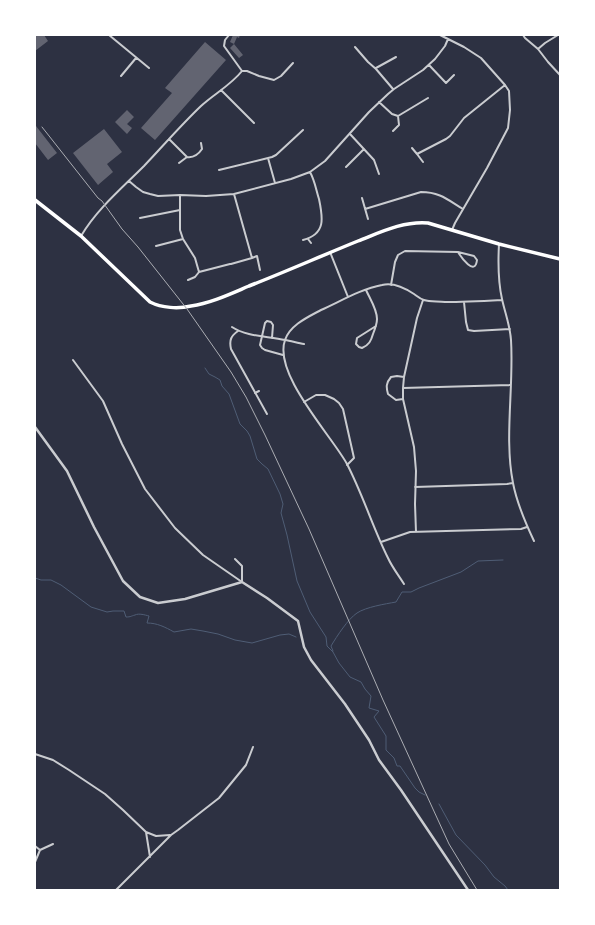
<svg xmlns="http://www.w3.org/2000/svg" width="595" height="925" viewBox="0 0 595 925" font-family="'Playfair Display',serif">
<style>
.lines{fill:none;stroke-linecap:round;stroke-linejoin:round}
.stream{stroke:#4f5d75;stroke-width:1}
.building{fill:#626471}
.minor{stroke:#caccd0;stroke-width:2}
.tertiary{stroke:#caccd0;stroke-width:2.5}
.trunk{stroke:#fff;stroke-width:3.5}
.rail{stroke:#abadb3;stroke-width:1}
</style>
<rect width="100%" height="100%" fill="#2d3142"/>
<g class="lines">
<path class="stream" d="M205,368L209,374L215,377L220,380L222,386L229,394L240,424L247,431L250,436L257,459L262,464L268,469L280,494L283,504L281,513L287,535L297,581L310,612L326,637L327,646L333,652L339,663L350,677L361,682L365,689L371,696L369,708L379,711L374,717L386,736V750L394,758L397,766H400L415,788L419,792L425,795
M35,578L41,580H51L61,585L91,607L107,612L113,611H124L126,617C131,617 131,616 135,615C139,613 145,615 149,616L147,623C157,623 165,627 174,632L191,629L203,631L218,634L235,640L252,643L280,635L289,634L296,637
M333,651L331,646C337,636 348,619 357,613C366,607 385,604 396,602L402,592H411L419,588L461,572L478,561L503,560
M439,804L456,835L485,865L494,877L505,886L508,890"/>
</g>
<path class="building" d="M35,35H44L48,41L35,51Z
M233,35H240L239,38L237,37L234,44L230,42Z
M205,42L226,60L155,140L141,128L172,93L165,88Z
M234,44L243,55L239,58L230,48Z
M127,110L134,117L127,124L132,128L127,134L115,122Z
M36,126L57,153L48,160L35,143V127Z
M104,129L122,152L107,164L113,172L98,185L73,153Z"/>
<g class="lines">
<path class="minor" d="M109,35L149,68
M229,35L225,40L224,46L242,71
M440,35L464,47L481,58L505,85L509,91L510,110L508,128L487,168L455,223L452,230
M523,35L525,38L538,49L548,62L560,75
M355,47L368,62L376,69L393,89
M538,49L545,43L558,35
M429,65L446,83L454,75
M376,68L396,57
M242,71H247L259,76L274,80L281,76L293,63
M121,76L136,58
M221,90L254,123
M379,102L392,114L398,116L428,98
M393,131L399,125L398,116
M350,134L374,160L379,174
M169,139L187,157C194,158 198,155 202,149L201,143
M412,148L417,154
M268,158L275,183
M423,162L417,154L446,139L450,136L464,118L505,85
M179,163L187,157
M346,167L364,149
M219,170L272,157L276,155L303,130
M129,181L136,187L143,192L150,194L158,196L180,195L206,196L234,194L291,179L310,172L325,161L369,112L388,94L394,89L423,70L435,59L445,46L448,39
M180,195V230L183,239L195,258L199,272L230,264
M362,198L368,219
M365,209L421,192C440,192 448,200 463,209
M140,218L180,210
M81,236C97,209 122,188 144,166C163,146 181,125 201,106C214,94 231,85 242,71
M308,239L311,243
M303,240C326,234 323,218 319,199C316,190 315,181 310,172
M499,244C498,262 498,281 502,299C505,313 510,325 511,340C514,387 504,438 513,483C517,504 525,522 534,541
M156,246L183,239
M330,252L348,297
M252,258L257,256L260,270
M231,264L252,258L234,194
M188,280L195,277L199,272
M391,285L395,262L398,255L405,251L458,252L474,256L477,260C475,277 461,257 458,252
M366,290C370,299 377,309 377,319C377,324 375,329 373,334C371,341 369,345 362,348L359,347L356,344L357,338L376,326
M464,302L466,322L468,330L474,331L510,329
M232,327C247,337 268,336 285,340C291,341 298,343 304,344
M238,331C231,336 229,340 231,349L267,414
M272,338L273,325L271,322L267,321L265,323L260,345L262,348L265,350L283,355
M73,360L103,401L122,444L145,489L175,528L203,555L242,582
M403,388L511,385
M255,393L259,391
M403,399L396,400L388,394C386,387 386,383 391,377L397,376L404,377
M304,402L316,395H325L334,399L339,403L343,409L354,458L347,465
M415,487L507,484L513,483
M416,532L415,504L416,471L414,447L403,399V388L404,377L417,318L423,300
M381,542L410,532L521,529L527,527
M235,559L242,566V582
M404,584C399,576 392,567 388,558C373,528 363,495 347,464C331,435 273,374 285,340C290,325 308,317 321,310C341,301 361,289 382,285C393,282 405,288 414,294C417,296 420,299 424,300C430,302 438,301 445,302C464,302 483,301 502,300
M35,754L53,760L69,770L105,794L123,810L146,832L150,857
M146,832L156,836L170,835
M35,846L40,850
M35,862L40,850L53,844
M116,890L171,835L178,830L219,798L246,765L253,747"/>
<path class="tertiary" d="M35,427L67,471L94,527L123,581L140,597L158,603L185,599L242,582L267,598L298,621L304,647L311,660L345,704L369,740L379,760L401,790L468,890"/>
<path class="trunk" d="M35,200L81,236L150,302C162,308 178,309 191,306C211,303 230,294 249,286C285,272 321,256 358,241C381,232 403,221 428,223L499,244L560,259"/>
<path class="rail" d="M42,127L98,198L102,201L122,229L138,247L187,309L231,372L246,397L265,435L309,529L383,700L449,844L477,890"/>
</g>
<rect width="595" height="925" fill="none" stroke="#ffffff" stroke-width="72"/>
</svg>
